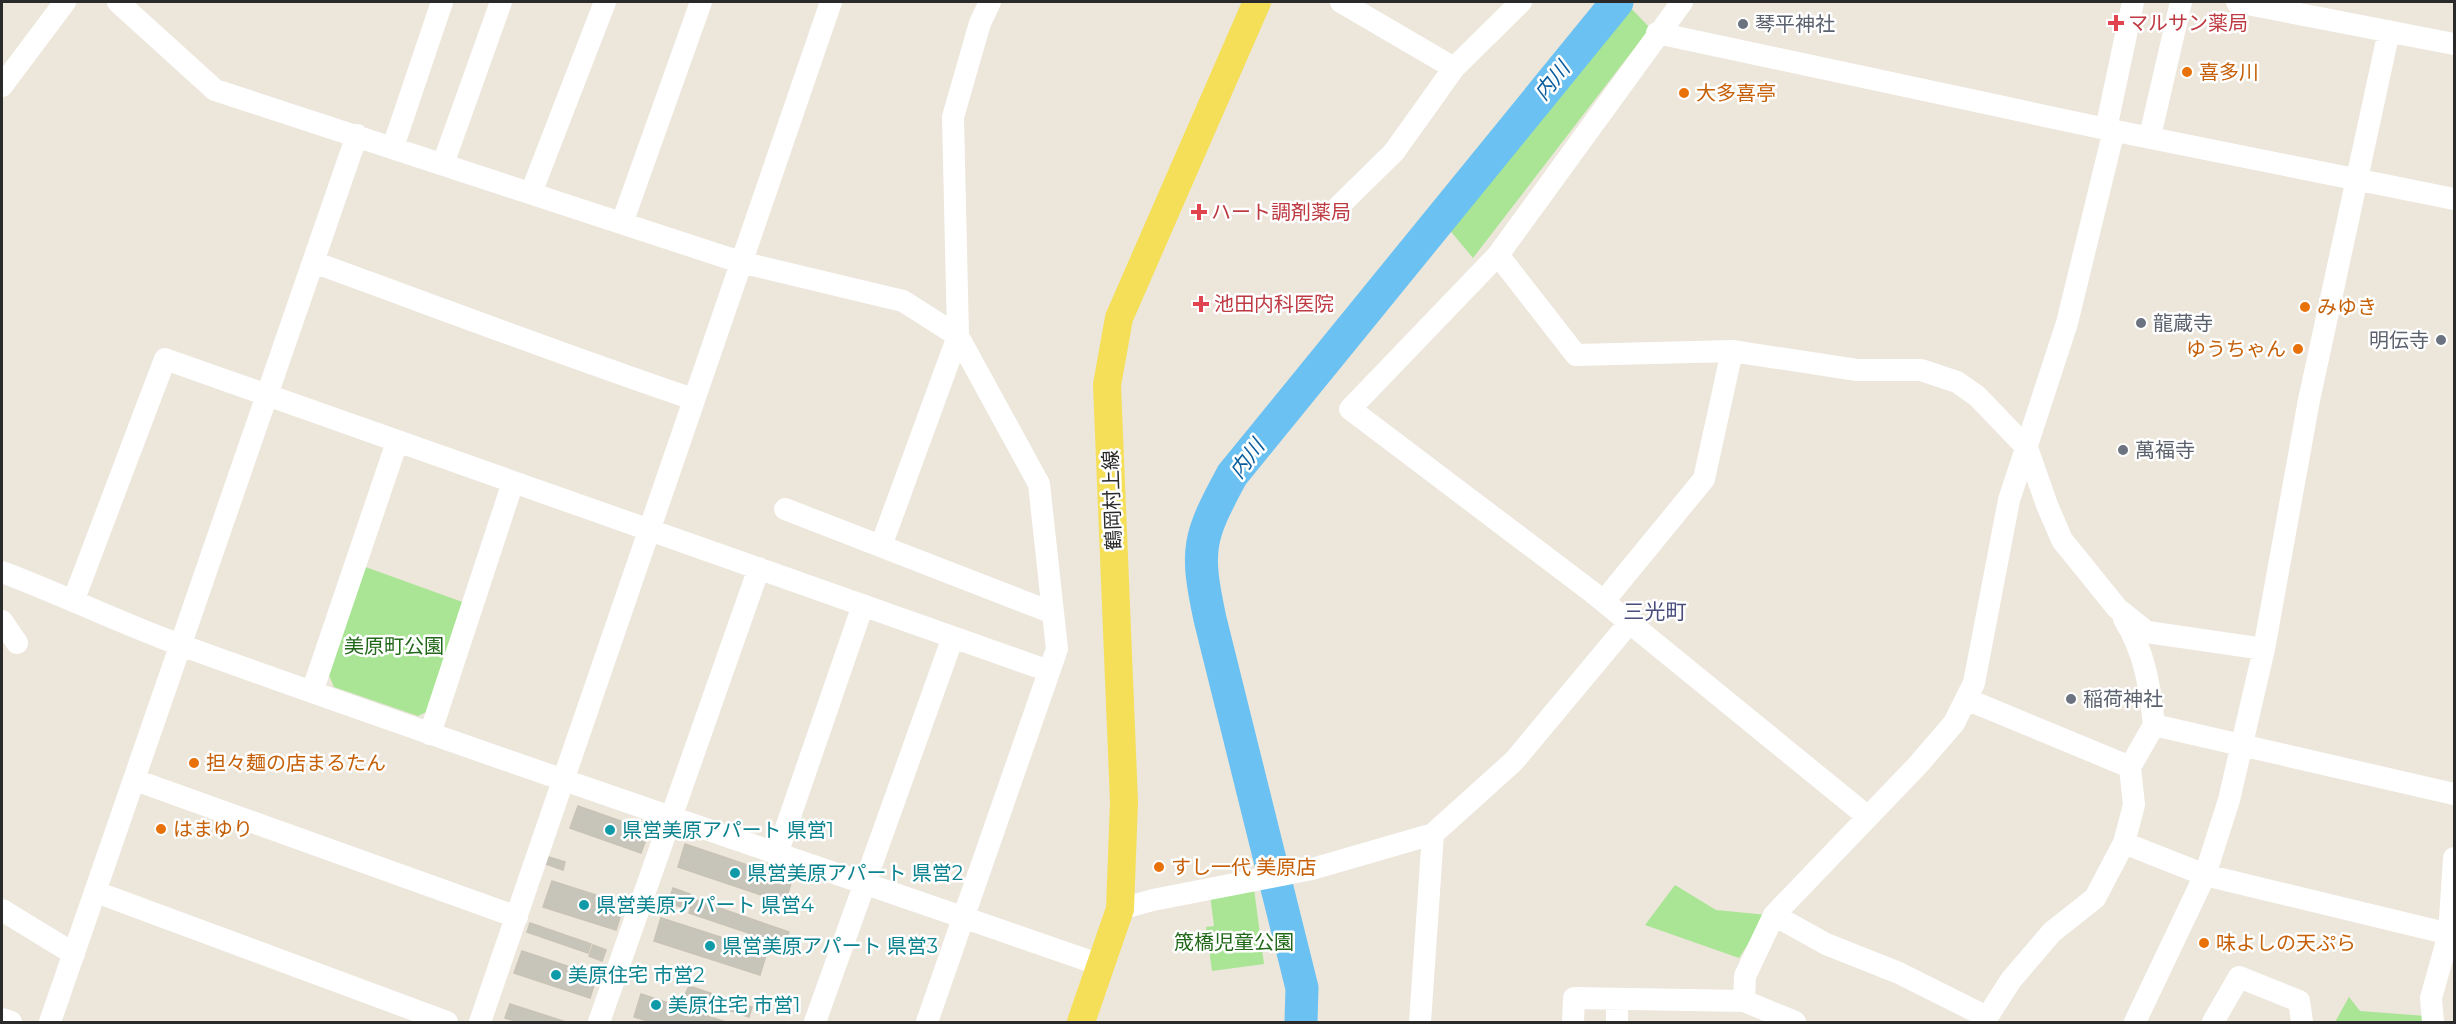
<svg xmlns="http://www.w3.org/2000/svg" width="2456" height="1024" viewBox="0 0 2456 1024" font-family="Montserrat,'Noto Sans JP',sans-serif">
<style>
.green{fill:#a9e595}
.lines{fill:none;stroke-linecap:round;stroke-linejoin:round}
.river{stroke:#6ac1f2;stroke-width:33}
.building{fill:#c7c4ba;stroke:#c8c3b5;stroke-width:1.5}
.minor{stroke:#fff;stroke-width:22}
.major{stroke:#f5df58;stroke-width:28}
.health-dot{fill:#e0444e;stroke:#fff;stroke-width:2}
.worship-dot{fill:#6b7280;stroke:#fff;stroke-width:2}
.food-dot{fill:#e8710a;stroke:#fff;stroke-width:2}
.culture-dot{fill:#0f9aa8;stroke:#fff;stroke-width:2}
.labels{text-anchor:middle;stroke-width:5;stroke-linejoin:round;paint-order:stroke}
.health-label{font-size:20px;fill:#be3a42;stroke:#fff;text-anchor:start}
.worship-label{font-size:20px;fill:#5b616d;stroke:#fff;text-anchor:start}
.food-label{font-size:20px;fill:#c56008;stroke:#fff;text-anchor:start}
.street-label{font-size:20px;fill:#2a2a2a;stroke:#fff}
.park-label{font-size:20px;fill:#216918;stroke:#fff}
.culture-label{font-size:20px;fill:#0d838f;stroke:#fff;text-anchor:start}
.water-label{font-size:21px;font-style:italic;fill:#095d9e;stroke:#fff}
.neighbourhood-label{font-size:21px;fill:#494d7c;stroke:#fff}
</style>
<rect width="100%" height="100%" fill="#ece6db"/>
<path class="green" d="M1625,2L1650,28L1473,258L1448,228Z
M360,565L468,604L435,708L418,716L334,687L325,666Z
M1675,885L1716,910L1767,915L1739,958L1645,925Z
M1254,889L1264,964L1212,971L1206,927L1214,926L1210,894Z
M2349,997L2360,1011L2426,1016L2427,1022H2335Z"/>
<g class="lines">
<path class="river" d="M1301,1022L1302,988L1210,619C1195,549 1198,538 1232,475L1617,2"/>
</g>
<path class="building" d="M578,806L649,831L641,853L570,828Z
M685,844L792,880L785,903L678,867Z
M549,857L565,862L563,870L546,864Z
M552,881L624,904L616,930L543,907Z
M673,888L690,894L685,908L668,903Z
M693,899L789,932L784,945L689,913Z
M661,918L767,952L760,975L654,941Z
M530,923L591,944L588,953L527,932Z
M593,945L606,950L602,961L589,956Z
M522,951L597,976L590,998L514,973Z
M689,986L752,1007L749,1017L685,995Z
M641,994L726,1022H651L634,1017Z
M510,1004L566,1022H519L505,1018Z"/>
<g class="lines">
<path class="minor" d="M118,2L215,90L740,262L903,301L958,336L1039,484L1057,649L927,1022
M1341,2L1454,68
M1682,2L1498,255L1350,409L1592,592L1868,817
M2237,2L2454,44
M1657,33L2106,129L2454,199
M2,86L65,2
M2106,129L2133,2
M2150,136L2181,2
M393,147L442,2
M443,164L501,2
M531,193L605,2
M1334,211L1394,152L1454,68L1521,2
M622,223L701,2
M1498,255L1576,355L1732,351L1857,370H1921L1957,382L1977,396L2027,448L2047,505L2062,540L2117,608L2147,632L2264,649
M313,262C440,308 566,356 693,399
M785,509L1053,613
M881,546L958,336L953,117L980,23L990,2
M2,572C64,595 124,625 186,647C490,757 796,859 1101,965
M74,599L165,359L1049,671
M1604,601L1704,479L1732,351
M2124,619C2145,652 2150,688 2154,725
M2,621L17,643
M312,692L397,442
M1966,699L2130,767
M430,734L513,482
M135,780L517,917
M2124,843L2205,875L2454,935
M777,854L863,605
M96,892L447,1022
M1120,909L1153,900L1312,869L1433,834L1514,761L1630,622
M2,910L74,954
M1774,915L1826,944L1899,973L1987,1017
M1617,999V1022
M1744,1001L1745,976L1774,915L1917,766L1954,723L1974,683L2009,500L2067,323L2114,130
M2,1019L11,1022
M50,1022L357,135
M480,1022L831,2
M599,1022L759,568
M815,1022L953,637
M1420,1022L1433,834
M1573,1022L1574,998L1744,1001L1795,1022
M1984,1022L2011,980L2052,932L2095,898L2124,843L2134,805L2130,767L2154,725L2454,794
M2135,1022L2205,875L2229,800L2264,649L2309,400L2389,31
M2213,1022L2239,977L2299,1001L2302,1022
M2433,1022L2431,998L2449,934L2454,858"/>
<path class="major" d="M1081,1022L1120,909L1124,802L1107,385L1119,318L1257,2"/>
</g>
<g class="health-dot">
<path d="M2113 14h6v6h6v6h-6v6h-6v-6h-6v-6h6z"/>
<path d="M1196 203h6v6h6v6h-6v6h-6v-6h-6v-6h6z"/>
<path d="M1198 295h6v6h6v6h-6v6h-6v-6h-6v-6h6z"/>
</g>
<g class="worship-dot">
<circle cx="1743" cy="24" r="6"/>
<circle cx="2141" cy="323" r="6"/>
<circle cx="2441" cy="340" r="6"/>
<circle cx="2123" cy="450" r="6"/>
<circle cx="2071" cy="699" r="6"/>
</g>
<g class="food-dot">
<circle cx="2187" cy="72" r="6"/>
<circle cx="1684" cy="93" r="6"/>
<circle cx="2305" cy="307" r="6"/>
<circle cx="2298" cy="349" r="6"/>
<circle cx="194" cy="763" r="6"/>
<circle cx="161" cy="829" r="6"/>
<circle cx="1159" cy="867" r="6"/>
<circle cx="2204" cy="943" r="6"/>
</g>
<g class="culture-dot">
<circle cx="610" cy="830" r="6"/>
<circle cx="735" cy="873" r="6"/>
<circle cx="584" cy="905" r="6"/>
<circle cx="710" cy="946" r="6"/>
<circle cx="556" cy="975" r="6"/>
<circle cx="656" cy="1005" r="6"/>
</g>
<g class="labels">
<g class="health-label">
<text x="2128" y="30">マルサン薬局</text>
<text x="1211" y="219">ハート調剤薬局</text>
<text x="1214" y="311">池田内科医院</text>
</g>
<g class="worship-label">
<text x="1755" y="31">琴平神社</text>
<text x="2153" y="330">龍蔵寺</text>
<text x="2429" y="347" text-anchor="end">明伝寺</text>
<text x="2135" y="457">萬福寺</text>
<text x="2083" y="706">稲荷神社</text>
</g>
<g class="food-label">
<text x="2199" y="79">喜多川</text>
<text x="1696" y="100">大多喜亭</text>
<text x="2317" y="314">みゆき</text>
<text x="2286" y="356" text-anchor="end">ゆうちゃん</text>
<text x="206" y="770">担々麺の店まるたん</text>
<text x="173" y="836">はまゆり</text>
<text x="1171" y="874">すし一代 美原店</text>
<text x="2216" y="950">味よしの天ぷら</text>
</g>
<g class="street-label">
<text transform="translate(1112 500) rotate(-92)" y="7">鶴岡村上線</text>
</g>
<g class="park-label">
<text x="394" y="653">美原町公園</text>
<text x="1234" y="949">筬橋児童公園</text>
</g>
<g class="culture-label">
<text x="622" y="837">県営美原アパート 県営1</text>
<text x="747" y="880">県営美原アパート 県営2</text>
<text x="596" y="912">県営美原アパート 県営4</text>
<text x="722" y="953">県営美原アパート 県営3</text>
<text x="568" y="982">美原住宅 市営2</text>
<text x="668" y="1012">美原住宅 市営1</text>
</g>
<g class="water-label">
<text transform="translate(1552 81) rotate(-51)" y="7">内川</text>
<text transform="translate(1247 459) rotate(-53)" y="7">内川</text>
</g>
<g class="neighbourhood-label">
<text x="1655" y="619">三光町</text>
</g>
</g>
<rect width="2456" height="1024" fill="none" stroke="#2a2a2a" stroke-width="6"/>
</svg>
